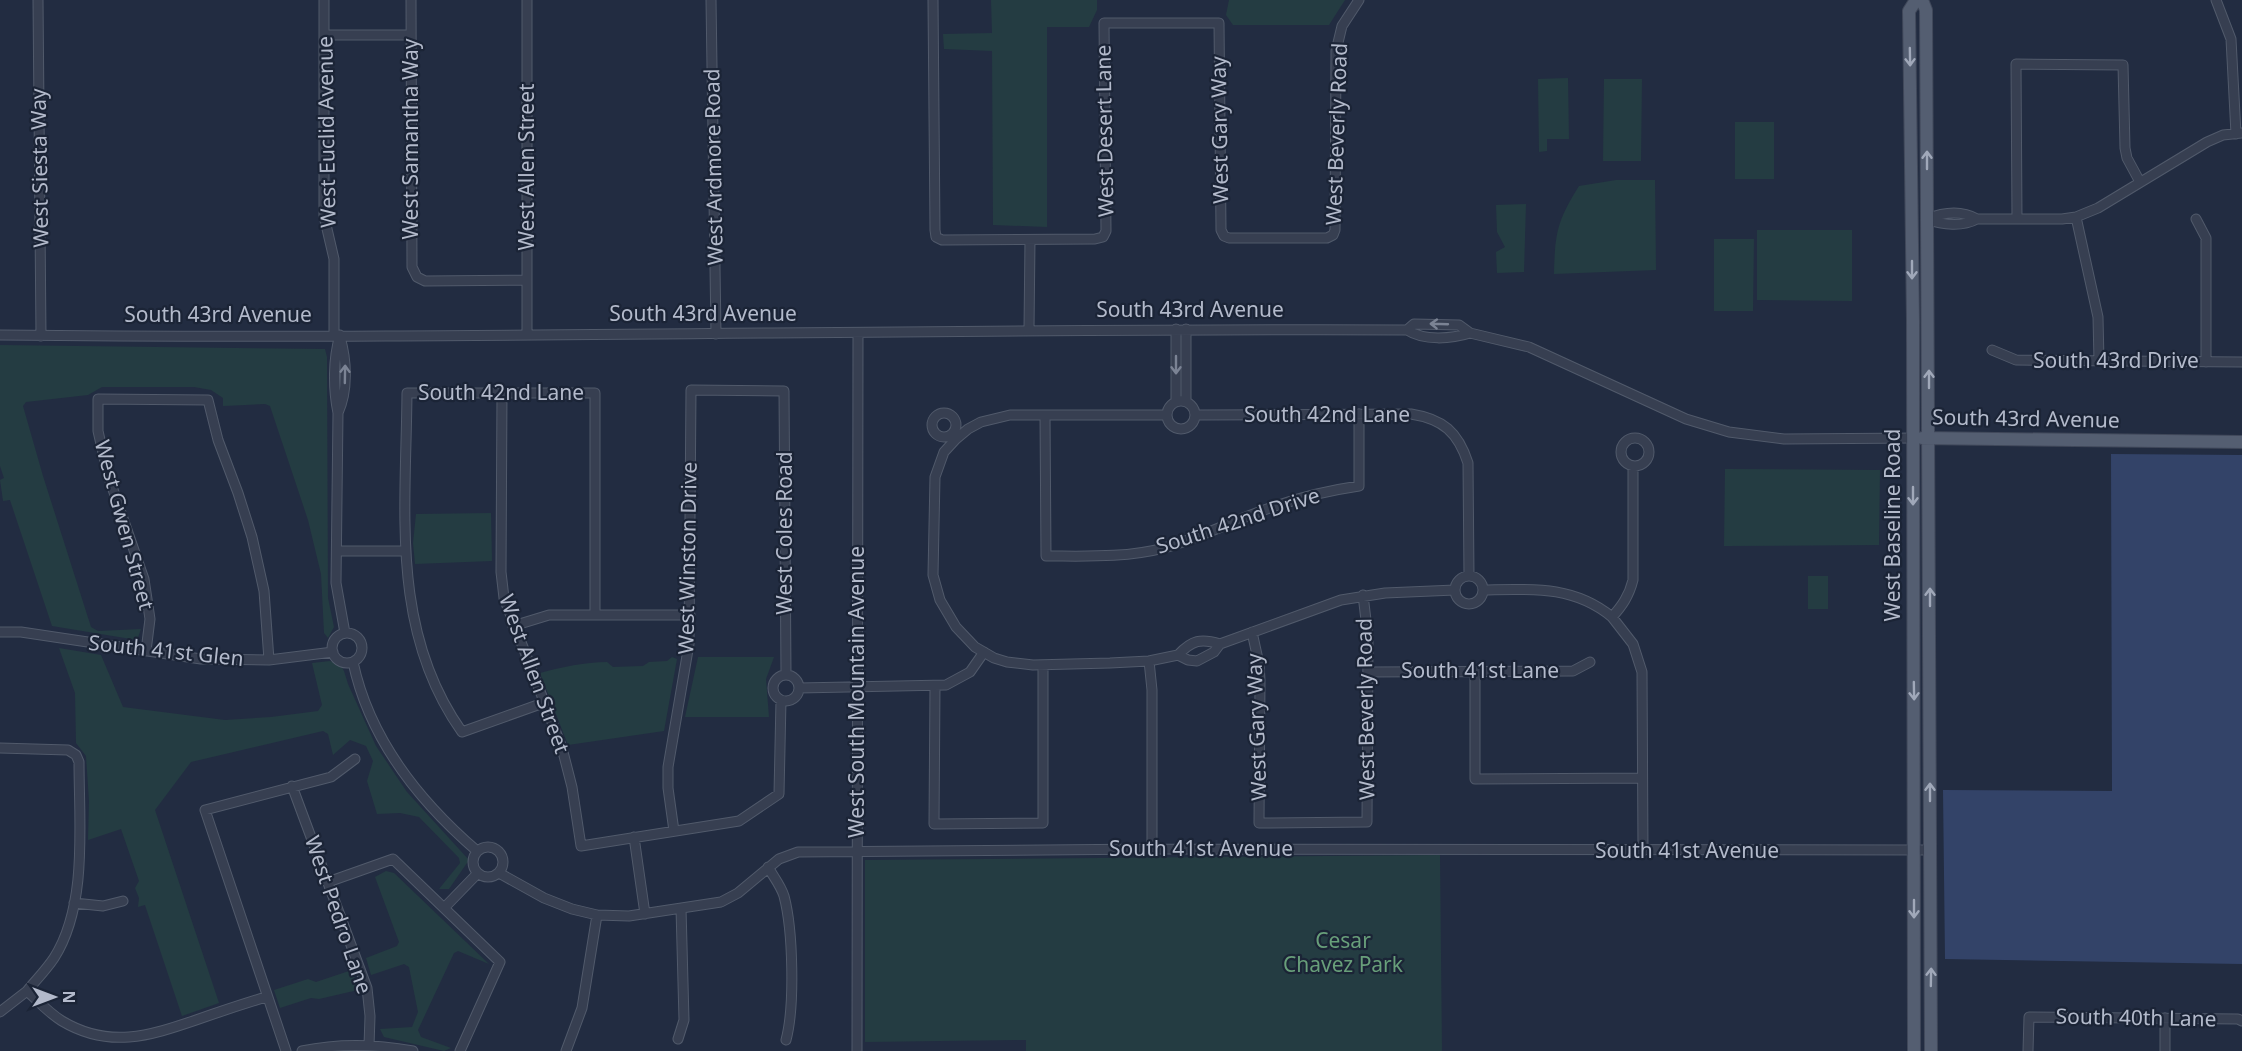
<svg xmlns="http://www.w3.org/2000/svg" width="2242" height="1051" viewBox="0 0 2242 1051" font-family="'Noto Sans',sans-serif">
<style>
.green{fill:#243c42}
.water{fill:#334368}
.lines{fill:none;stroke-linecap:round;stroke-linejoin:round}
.minor-casing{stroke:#515a6b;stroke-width:11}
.major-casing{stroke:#40485a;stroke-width:14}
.minor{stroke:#373f51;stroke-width:9}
.major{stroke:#545e71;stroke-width:12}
.oneway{stroke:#a0a8b9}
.oneway2{stroke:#7b8394}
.labels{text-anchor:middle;stroke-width:4.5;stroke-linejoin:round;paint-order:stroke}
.street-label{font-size:21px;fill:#b3bacb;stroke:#1b2436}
.park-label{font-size:21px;fill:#689f7a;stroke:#1b2436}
</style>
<rect width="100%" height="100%" fill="#222c41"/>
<path class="green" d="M991,0H1097V10L1089,27H1047V227L993,225L992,51L944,49L943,34L992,33Z
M1229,0H1345L1329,25H1233L1226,15Z
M1568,78L1569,139H1547V151L1539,152L1538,79Z
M1604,79H1642L1641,161H1603Z
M1735,122H1774V179H1735Z
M1616,180H1655L1656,270L1554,274C1555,233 1557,221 1579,186Z
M1526,204L1524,272L1497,273L1496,252L1505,247L1497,232L1496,205Z
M1757,230H1852V301L1757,300Z
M1714,239H1754L1753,311H1714Z
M0,345L325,349L327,357L328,598L334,627L328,638L324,633L321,574L308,520L270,406L265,404L223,406V398L211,390L194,387H102L88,395L26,402L23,406L43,476L91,627L98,631L141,629L137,640L52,626L10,500L3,501L0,480L4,478L0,466Z
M1725,469L1880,470L1879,545L1724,546Z
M491,513L492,561L415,564L413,543L416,514Z
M1808,576H1828V609H1808Z
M59,648L101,655L123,707L225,720L271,717L318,711L322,705L312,663L330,661L340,664L344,671L348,684L376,746L407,792L469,860L449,889H439L460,863L459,858L419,817L400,813L377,814L367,781L373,761L366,746L350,740L333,755L328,734L323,731L191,762L155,810L219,1003L182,1016L145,905L138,907L139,898L135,888L139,881L121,829L88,840L89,801L86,756L76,743L75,693Z
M672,657L677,659L664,731L568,745L540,673C562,667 585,662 607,662L613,667L643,666L649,662L667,661Z
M698,657H774L766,679L769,717H685Z
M1440,855L1442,1051H1026V1040L865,1042V860Z
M386,871L394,873L489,964L458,951L454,953L418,1030L421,1037L451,1048L444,1051L384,1037L380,1029L412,1027L418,1012L409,967L404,964L371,975L366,958L397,946L399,942L375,877Z
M352,970L358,990L319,999L311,998L280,1008L274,990L308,979L316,982Z"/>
<path class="water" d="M2111,454L2242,455V964L1945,959L1943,790L2112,791Z"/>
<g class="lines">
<defs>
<path id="minor" d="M38,0L41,336
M324,0V216L334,259V335
M411,0L412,267L417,277L425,281L527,280
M527,0V335
M711,0L716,334
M933,0L935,230L936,237L942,240L1095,239L1103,237L1106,231L1104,23H1219L1221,230L1224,236L1229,238H1327L1333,235L1335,230L1336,51L1342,26L1359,0
M2216,0L2231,39L2236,134
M324,35H411
M2076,217L2098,317L2099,361
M1927,219C1944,212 1961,210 1977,219H2062L2076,217L2098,208L2207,142L2223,135L2242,133
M1927,219C1943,225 1962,227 1977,219
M2017,219L2016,64L2123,65L2125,148L2127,158L2140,182
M2196,219L2206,238V362
M1029,329L1030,240
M1186,329V401
M1407,330L1414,324L1459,325L1470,333L1529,347L1686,419L1729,432L1784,439L1917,438
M0,335C469,340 938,328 1407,330C1424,341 1451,339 1470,333
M340,335C333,359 333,388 338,413L336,583L345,633
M1992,350L2016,360L2242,362
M502,392L501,572L504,598L562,748L572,787L581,846L739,821L779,794L781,700
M1167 415a14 14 0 1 1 28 0a14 14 0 1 1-28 0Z
M1176,402V329
M932 425a12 12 0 1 1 24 0a12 12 0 1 1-24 0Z
M338,413C348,391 347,361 340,337
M1045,415L1046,556C1084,556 1126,558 1164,548C1203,537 1240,517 1279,505C1305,496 1332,490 1359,486V414
M1167,415H1010L981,422L968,429L956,439L944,452L935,477L933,575L940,600L956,627L975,647L994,658L1007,662L1033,665L1110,663L1149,661L1178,655L1188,660L1197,661L1214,652L1220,644L1341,600L1385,593L1455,590
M1196,415L1411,414C1443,419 1458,432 1468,463L1469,576
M1621 452a14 14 0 1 1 28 0a14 14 0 1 1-28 0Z
M1633,466V580C1629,596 1622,606 1612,617L1633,644L1642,672L1643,851
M337,551H405
M1455 590a14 14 0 1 1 28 0a14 14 0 1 1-28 0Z
M1483,590C1531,589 1573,585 1612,617
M513,626L549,615H690
M0,632H21L201,659L269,660L333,652
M1252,632L1259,664L1260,680L1259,823L1367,822L1368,637L1363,595
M332 648a15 15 0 1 1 30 0a15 15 0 1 1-30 0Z
M146,651L150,619L144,579L108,475L98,431V399L208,400L218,440L238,493L252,537L264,591L269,660
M1178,655C1192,640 1201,638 1220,644
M1149,661L1152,690V849
M353,662C369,738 420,802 477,851
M1368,672L1573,671L1590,662
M1475,672V779L1642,778
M773 688a13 13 0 1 1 26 0a13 13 0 1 1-26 0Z
M935,686L934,824L1043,823V665
M799,688L946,685L970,672L984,652
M546,702L462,732C390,631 406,511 407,393H595V615
M0,748L68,750L76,755L79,762C79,823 88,905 54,958C46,970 36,980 27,991
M292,786L367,988L370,1016L369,1046
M674,831L668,788V767L689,644L691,390L784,391L786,674
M634,837L645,914
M473 862a15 15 0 1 1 30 0a15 15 0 1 1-30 0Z
M768,867C773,876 781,886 784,896C793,930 795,1006 786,1040
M499,873L544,898L572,909L597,915L629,916L721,902L738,893L779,859L798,852L1152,849L1930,850
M328,882L393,859L500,962L460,1051
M74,903L103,906L123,901
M444,908L478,873
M0,1012L27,991C38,1001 49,1013 62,1021C109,1049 149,1036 196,1020C219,1012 243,1004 266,997
M678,1039L684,1020L681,908
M286,1051L205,810L331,777L355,759
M302,1051C339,1043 376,1044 413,1051
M566,1051L582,1008L597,915
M857,1051L858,333
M2028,1051L2029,1017L2238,1019L2242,1021
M2165,1051V1018"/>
<path id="major" d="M1922,0L1926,10L1931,1051
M1922,438L2242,442
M1914,1051L1913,321L1909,11L1916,0"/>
</defs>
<use href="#minor" class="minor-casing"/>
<use href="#major" class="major-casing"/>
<use href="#minor" class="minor"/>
<use href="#major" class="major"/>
</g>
<defs><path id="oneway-shaft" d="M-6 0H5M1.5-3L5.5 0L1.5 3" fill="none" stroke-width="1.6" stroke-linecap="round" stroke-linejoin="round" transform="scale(1.5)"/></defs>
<g class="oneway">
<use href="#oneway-shaft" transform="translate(1910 57) rotate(89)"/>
<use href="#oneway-shaft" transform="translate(1927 160) rotate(-90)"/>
<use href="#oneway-shaft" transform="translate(1912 270) rotate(90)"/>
<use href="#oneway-shaft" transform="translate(1929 379) rotate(-90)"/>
<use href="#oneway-shaft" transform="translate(1913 496) rotate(90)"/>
<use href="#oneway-shaft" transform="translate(1930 597) rotate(-90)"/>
<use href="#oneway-shaft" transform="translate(1914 691) rotate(89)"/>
<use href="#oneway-shaft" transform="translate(1930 792) rotate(-90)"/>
<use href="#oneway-shaft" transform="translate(1914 909) rotate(90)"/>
<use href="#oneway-shaft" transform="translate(1931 977) rotate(-89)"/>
</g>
<g class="oneway2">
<use href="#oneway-shaft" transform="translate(1439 324) rotate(-178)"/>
<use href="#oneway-shaft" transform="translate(1176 365) rotate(90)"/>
<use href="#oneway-shaft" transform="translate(345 374) rotate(-89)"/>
</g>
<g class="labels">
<g class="street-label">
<text transform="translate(1220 130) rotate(-91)" y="7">West Gary Way</text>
<text transform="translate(1105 131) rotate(-91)" y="7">West Desert Lane</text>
<text transform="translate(327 132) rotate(-91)" y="7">West Euclid Avenue</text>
<text transform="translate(1337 134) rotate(-88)" y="7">West Beverly Road</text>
<text transform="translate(411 139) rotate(-90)" y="7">West Samantha Way</text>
<text transform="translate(527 167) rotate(-90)" y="7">West Allen Street</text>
<text transform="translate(714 167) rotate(-91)" y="7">West Ardmore Road</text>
<text transform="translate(40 168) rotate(-91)" y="7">West Siesta Way</text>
<text x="1190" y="317">South 43rd Avenue</text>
<text x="703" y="321">South 43rd Avenue</text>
<text x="218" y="322">South 43rd Avenue</text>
<text x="2116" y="368">South 43rd Drive</text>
<text x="501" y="400">South 42nd Lane</text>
<text x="1327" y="422">South 42nd Lane</text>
<text transform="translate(2026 419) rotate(1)" y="7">South 43rd Avenue</text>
<text transform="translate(1238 521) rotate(-18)" y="7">South 42nd Drive</text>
<text transform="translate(124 525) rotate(75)" y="7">West Gwen Street</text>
<text transform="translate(1893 525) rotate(-90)" y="7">West Baseline Road</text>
<text transform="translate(785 533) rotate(-90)" y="7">West Coles Road</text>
<text transform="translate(688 558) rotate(-89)" y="7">West Winston Drive</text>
<text transform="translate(166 651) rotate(6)" y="7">South 41st Glen</text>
<text x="1480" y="678">South 41st Lane</text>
<text transform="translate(534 674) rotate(70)" y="7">West Allen Street</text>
<text transform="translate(857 692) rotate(-90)" y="7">West South Mountain Avenue</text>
<text transform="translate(1366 709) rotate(-91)" y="7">West Beverly Road</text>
<text transform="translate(1257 727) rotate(-92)" y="7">West Gary Way</text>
<text x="1201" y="856">South 41st Avenue</text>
<text x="1687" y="858">South 41st Avenue</text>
<text transform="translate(338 915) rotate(71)" y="7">West Pedro Lane</text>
<text transform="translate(2136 1018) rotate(1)" y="7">South 40th Lane</text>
</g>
<g class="park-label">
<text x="1343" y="948">Cesar<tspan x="1343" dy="24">Chavez Park</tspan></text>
</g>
</g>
<g transform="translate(54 997) rotate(90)" stroke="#1b2436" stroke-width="4.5" paint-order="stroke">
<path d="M0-4.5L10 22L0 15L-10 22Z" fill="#b3bacb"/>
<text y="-9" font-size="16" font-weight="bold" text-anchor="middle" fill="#b3bacb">N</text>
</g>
</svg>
